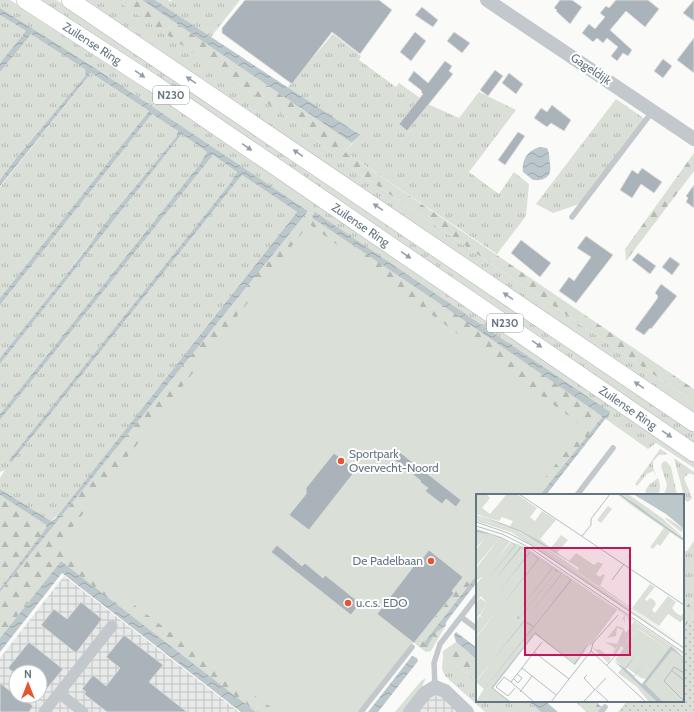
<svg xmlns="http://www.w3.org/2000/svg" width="694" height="712" viewBox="0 0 694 712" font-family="Cabin,sans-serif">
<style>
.industrial{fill:url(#industrial-grid);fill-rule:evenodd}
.grass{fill:url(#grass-tufts)}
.forest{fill:url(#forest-firs)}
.park{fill:#dadfd7}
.garden{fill:url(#garden-dots)}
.water{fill:url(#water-waves)}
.building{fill:#aab3b9;stroke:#dcdcda}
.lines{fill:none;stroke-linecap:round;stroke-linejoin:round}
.primary-casing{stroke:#b5babe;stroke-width:18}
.service{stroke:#c3c8cc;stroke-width:5.5}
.minor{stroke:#c3c8cc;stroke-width:11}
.tertiary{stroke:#c3c8cc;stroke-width:14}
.primary{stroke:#fff;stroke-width:17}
.oneway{fill:#939fa8}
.poi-dot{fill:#e4572e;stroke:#fff;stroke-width:1.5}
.labels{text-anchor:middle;stroke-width:4;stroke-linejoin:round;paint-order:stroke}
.shield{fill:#fff;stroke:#939fa8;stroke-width:1}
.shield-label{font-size:11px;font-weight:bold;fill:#657683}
.street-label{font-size:12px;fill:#657683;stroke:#fff}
.poi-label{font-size:12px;fill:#657683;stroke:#fff;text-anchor:start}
.inset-river{fill:none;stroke:#bbc7cb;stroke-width:2}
.inset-road{fill:none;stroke:#b5bdc2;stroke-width:1}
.view{fill:#c2185b;fill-opacity:0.15;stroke:#c2185b;stroke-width:2}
.inset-edge{fill:none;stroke:#657683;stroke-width:2}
</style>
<defs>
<pattern id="industrial-grid" width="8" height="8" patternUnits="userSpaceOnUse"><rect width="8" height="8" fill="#e8e9e9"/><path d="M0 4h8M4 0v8" fill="none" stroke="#c0c1c2"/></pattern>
<pattern id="grass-tufts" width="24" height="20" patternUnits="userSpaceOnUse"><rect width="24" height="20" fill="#dadfd7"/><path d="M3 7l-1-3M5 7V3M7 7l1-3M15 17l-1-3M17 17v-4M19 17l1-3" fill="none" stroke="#b4b9b4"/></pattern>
<pattern id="forest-firs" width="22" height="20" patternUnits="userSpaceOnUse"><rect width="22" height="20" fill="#dadfd7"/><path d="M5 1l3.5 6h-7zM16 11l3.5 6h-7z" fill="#b4b9b4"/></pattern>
<pattern id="garden-dots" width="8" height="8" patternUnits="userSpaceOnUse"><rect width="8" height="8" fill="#dadfd7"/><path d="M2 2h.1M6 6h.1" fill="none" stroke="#b4b9b4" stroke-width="1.8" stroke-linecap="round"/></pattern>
<pattern id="water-waves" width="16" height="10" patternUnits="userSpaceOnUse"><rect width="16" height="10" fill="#bbc7cb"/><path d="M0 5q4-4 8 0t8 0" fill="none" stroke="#9ca6aa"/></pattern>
</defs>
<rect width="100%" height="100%" fill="#fafaf8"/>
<path class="industrial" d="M64,576L239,712H0V658ZM16,672H40V696H16Z
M431,686L469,712H411Z"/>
<path class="grass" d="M0,0H10L99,54L694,458V468L656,443L648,449L318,215L307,212L308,211L92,66L0,8Z
M30,0H56L90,20L694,431V447Z
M85,0H116L136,13L300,126L341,161L694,402V415Z
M155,0H168L170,2L172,0H240L211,37Z
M0,15L26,31L0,63Z
M31,33L86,69V75L0,180V72Z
M333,34L361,56L359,60L396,87L399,83L430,105L459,118L479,92L516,110L469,172L499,194L514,172L529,184L526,216L497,254L345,152L359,136L287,88Z
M91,73L149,111L0,298V187Z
M616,99L645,119L579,204L553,213L536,204Z
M152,114L178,131L176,137C116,209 59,284 0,358V305Z
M182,134L208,152L205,158L0,414V364Z
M213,155L237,172L234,178L9,460L11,463L242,175L297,212L60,513L51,521L0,489V478L5,470L0,472V420Z
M660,449L668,454L659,455L653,461C651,475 665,479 658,495H648L645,491L649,485L658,478L653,471L647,474L637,486L635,484Z
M674,458L694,472V475L689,473L684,478L692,498L688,502L685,500Z
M666,461L671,467L677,495H664L667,485L661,466L663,462Z
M694,541V596L683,611V551H687Z
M443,657L477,680V701H528L541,712H485L445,676L442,669Z
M426,678L416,699L405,712H395L421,681Z"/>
<path class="forest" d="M116,0H142L352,143L345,152L694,389V402L341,161L300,126Z
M694,153V171L626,261L625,249Z
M307,212L318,215L604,416L543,495H512V380L288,712H256L61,561L0,638V592Z
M0,495L49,526L0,589Z
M477,562V582L445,624L446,625L431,651L426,652L414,643Z
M694,596V615L683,629V611Z
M456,642L477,659V680L443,657V651Z
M575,701H600L598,704L602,707L599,712H586Z"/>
<path class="park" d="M309,224L585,428L531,495H477V563L358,712H277L57,547Z"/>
<path class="garden" d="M694,615V712H618L627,701H683V629Z"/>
<path class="water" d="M142,0H155L360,135L352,143Z
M0,8L92,66L308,211L0,592V589L48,526L0,495V489L51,521L55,519L297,212L242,175L11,463L9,460L231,182L237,172L213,155L0,420V414L200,164L207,152L182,134L0,364V358L88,247L103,226L176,137L178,131L152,114L0,305V298L149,111L91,73L0,186V180L15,160L86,75L85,69L31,34L0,72V63L26,31L0,15Z
M540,147L547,148C550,154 549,158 550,164C552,177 545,181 533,180L523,172C521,160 528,150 540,147Z
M315,212L610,412L608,418H606L546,495H540L602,418V416L445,307L314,219L312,217Z
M61,561L256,712H241L62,573L0,652V638Z
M477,575V582L445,623L446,625L435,633L427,647L423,646V644Z
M456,632L477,648V659L456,642L454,635Z
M412,656L417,658L418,661L378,712H368Z
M528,701H545L558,712H541Z"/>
<path class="building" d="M245,0H379L392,10L360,54L332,32L292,84L222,33V28Z
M560,0H572L582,7L570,24L556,11L557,10L554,8Z
M616,0H648L659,9L645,27L626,11L610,30L632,50L628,56L623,53L617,61L611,56L618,47L607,38L603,43L597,38L593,42L582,33L589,24L595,29L605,17L600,13L606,6L609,8Z
M694,0V21L683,13Z
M422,7L438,20L433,27L415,15Z
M415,32L426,41L411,61L400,52Z
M454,32L470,43L462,53L447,41Z
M694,38V73L677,60Z
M663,59L672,66L663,78L654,71Z
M445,61L452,66L449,71L453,74L407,131L399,124L423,94L421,92L422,91L408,80L414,71L428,83Z
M495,70L503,76L488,96L480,90Z
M509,73L523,84L516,94L502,83Z
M552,105L571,120L564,131L551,123L547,127L534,118L541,108L547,112Z
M518,132L525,136L505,165L498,160Z
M642,168L662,182L654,193L641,184L632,198L620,190L632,170L638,174Z
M694,185V208L686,202L688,198L686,196Z
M586,236L613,255L576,303L559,291L569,277L574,281L591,257L577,248Z
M521,240L551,263L540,277L511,253Z
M638,253L656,266L650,274L632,260Z
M670,257L680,264L672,275L662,267Z
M661,284L677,296L651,329L650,328L644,335L635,329L657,299L658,296L655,293Z
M397,450L461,500L456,507L446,499L442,504L425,491L428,488L420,482L421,481L391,457Z
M334,453L356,470L309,530L289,515L306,494V488Z
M277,545L302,566L305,563L323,578L325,575L360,603L351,615L271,552Z
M429,550L463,577L452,591L454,593L414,643L377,614L416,563L418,564Z
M81,602L102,619L76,653L41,625L54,609L67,619Z
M124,635L163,665L149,682L187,712H107L84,694L86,692L82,689L93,675L106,686L120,668L106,657Z
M29,642L63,669L44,692L40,689V672H13L8,668Z
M0,683L16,696L20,699L22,697L33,706L29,712H0Z"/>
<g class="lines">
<defs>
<g id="primary">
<path id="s1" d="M25,0L153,83L694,453"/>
<path d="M70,0L694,423"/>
</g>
</defs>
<use href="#primary" class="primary-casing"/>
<path class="service" d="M572,217L652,112
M577,495L613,448
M461,617L477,629
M435,687L434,663L440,644L477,596
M361,712L412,647
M601,712L605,707"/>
<path class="minor" d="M59,693L83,712
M44,712L112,626"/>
<path class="tertiary" d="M487,0L694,139
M410,712L425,693L435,687L445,691L467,712"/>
<use href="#primary" class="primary"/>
</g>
<defs><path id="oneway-solid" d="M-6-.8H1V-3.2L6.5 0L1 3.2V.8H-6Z"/></defs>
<g class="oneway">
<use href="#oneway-solid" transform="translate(140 74) rotate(34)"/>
<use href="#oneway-solid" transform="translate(191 80) rotate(-146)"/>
<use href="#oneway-solid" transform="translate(247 147) rotate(34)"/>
<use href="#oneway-solid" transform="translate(298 153) rotate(-146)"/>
<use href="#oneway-solid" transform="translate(378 207) rotate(-146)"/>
<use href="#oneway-solid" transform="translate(406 255) rotate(34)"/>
<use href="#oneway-solid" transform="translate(508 296) rotate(-146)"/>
<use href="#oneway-solid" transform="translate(537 344) rotate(35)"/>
<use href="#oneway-solid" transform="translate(639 385) rotate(-146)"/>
<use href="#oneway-solid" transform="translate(667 434) rotate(34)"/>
</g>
<g class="poi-dot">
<circle cx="341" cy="461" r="4"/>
<circle cx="431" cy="561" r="4"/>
<circle cx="348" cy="603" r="4"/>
</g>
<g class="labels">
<g class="shield">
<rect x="153" y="86" width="36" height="18" rx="3"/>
<rect x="487" y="314" width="36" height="18" rx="3"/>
</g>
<g class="shield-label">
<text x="171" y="99">N230</text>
<text x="505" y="327">N230</text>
</g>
<g class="street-label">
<text dy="4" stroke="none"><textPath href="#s1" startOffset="80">Zuilense Ring</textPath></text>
<text transform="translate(591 69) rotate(34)" y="4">Gageldijk</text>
<text dy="4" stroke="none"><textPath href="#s1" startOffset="404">Zuilense Ring</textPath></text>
<text dy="4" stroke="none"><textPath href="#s1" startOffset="728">Zuilense Ring</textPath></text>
</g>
<g class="poi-label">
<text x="349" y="458">Sportpark<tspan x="349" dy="14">Overvecht-Noord</tspan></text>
<text x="423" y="565" text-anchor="end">De Padelbaan</text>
<text x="356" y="607">u.c.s. EDO</text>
</g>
</g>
<g transform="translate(476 494)">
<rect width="208" height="208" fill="#fafaf8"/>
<path d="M0,0H10L14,4L6,14L14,20L31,0H41L61,14L54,23L59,27L66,17L80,26L64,45L75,54L85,41L92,46L81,59L34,32L37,27L26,23L23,27L0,20ZM139,0L186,30L208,48L194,38L184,52L181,50L177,55L174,53L188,34ZM132,12L136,15L125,29L121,26ZM0,24L29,33L58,48L208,153L35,38L0,27ZM0,33L49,53L208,160V161L159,129L162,134L150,148L148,151L144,149L136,159L139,154L129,148L141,150L147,136L141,134L140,142L131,144L141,132L147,134L150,139L158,127L153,125V129L151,122H149V131L148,125L145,127L149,121L63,64L37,48ZM2,36L12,40L0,54V38ZM13,40L24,44L0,72V56ZM24,44L34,48L19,68L35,48L53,58L15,108L54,59L85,80L84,82L86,80L94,86L58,132L48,127L0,187V144L40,93L0,143V126L4,122L9,125L4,121L12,110L0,125V109L4,104L11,109L5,102L16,89L0,108V90L7,82L0,87V74ZM100,59L118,71L122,68L127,70L120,80L124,83L127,80L129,81L124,92L101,77L103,74L93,67ZM174,90L179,93L169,105L171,107L174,104L178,106L180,110L176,116L179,119L192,102L200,108L196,114L199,118L205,122L208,118V125L204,128L192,120L183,132L156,114ZM116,153L121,156L123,155L135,164L132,169ZM146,174L181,208H173L161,193L142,179Z" fill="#dadfd7"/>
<path d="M145,0H152L186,24L208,44ZM0,21L30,31L62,48L208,151L58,48L29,33L0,24ZM188,24L193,25L208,35L205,38ZM96,86L141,116L114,152L112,151L124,135L101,161L104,163L98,169L59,138L15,194L33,208H0L8,195L0,188L48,127L57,133ZM159,129L195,152L190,159L186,156L188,153L163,135L148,154L145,152L139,162L137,160L144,149L148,151L162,134Z" fill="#dadfd7"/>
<path d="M196,154L208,163V208H186L167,191Z" fill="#dadfd7"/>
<path d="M96,87L138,118L99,167L58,136ZM15,197L29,208H6Z" fill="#dadfd7"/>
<path d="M162,135L188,153L186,156L190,159L170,185L165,184L150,173L149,174L139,166Z" fill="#dadfd7"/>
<path d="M143,0L161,11L208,46L186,30ZM157,0H208V35L190,20ZM0,20L28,30L43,36L63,47L104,74L45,38ZM0,35L25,43L49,55L96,86L0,205L57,133L48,128L0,187L50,124L49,127L58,132L94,86L86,80L51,124L85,80L81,77L42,126L41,122L44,123L80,78L77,74L39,122L76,74L72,71L0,162L72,71L63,65L0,144L62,65L54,59L15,108L53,58L45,54L17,88L44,53L40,51L12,85L39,51L34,48L8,80L34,48L24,44L0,74L24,44L13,40L0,56L12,40L0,38ZM59,138L98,169L112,153L99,171L59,140L17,194L35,208H33L15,194ZM195,152L208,164L196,156L169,190L187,208H181L138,167L149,174L159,162L150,175L158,182L168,169L158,183L166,190Z" fill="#bbc7cb"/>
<path class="inset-river" d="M143,0L208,46"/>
<path class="inset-road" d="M43,0L208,111M0,28L32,39L55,51L208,154M0,32L26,40L54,54L208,159M106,42L115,31V25L134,0M136,86L148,70M115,157L170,208M115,157L117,149L142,121M58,158L93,185M103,162L112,151M131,171L141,160M46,174L80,201M195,176L208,186M111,181L108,184L119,196M38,185L42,189L46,184L41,180M35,188L28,183L20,193L32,202L39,194M120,196L133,208M44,198L56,182M208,207L188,187L198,173L208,179M58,208L35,188L66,148M75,208L115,157M107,208L130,184"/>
<path class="view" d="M49,54H154V161H49Z"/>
<rect width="208" height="208" class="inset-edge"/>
</g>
<g transform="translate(28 684)"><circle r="19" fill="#ffffff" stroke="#c1c8cd"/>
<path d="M0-3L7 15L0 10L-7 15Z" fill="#e4572e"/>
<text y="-6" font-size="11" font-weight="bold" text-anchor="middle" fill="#657683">N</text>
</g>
</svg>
